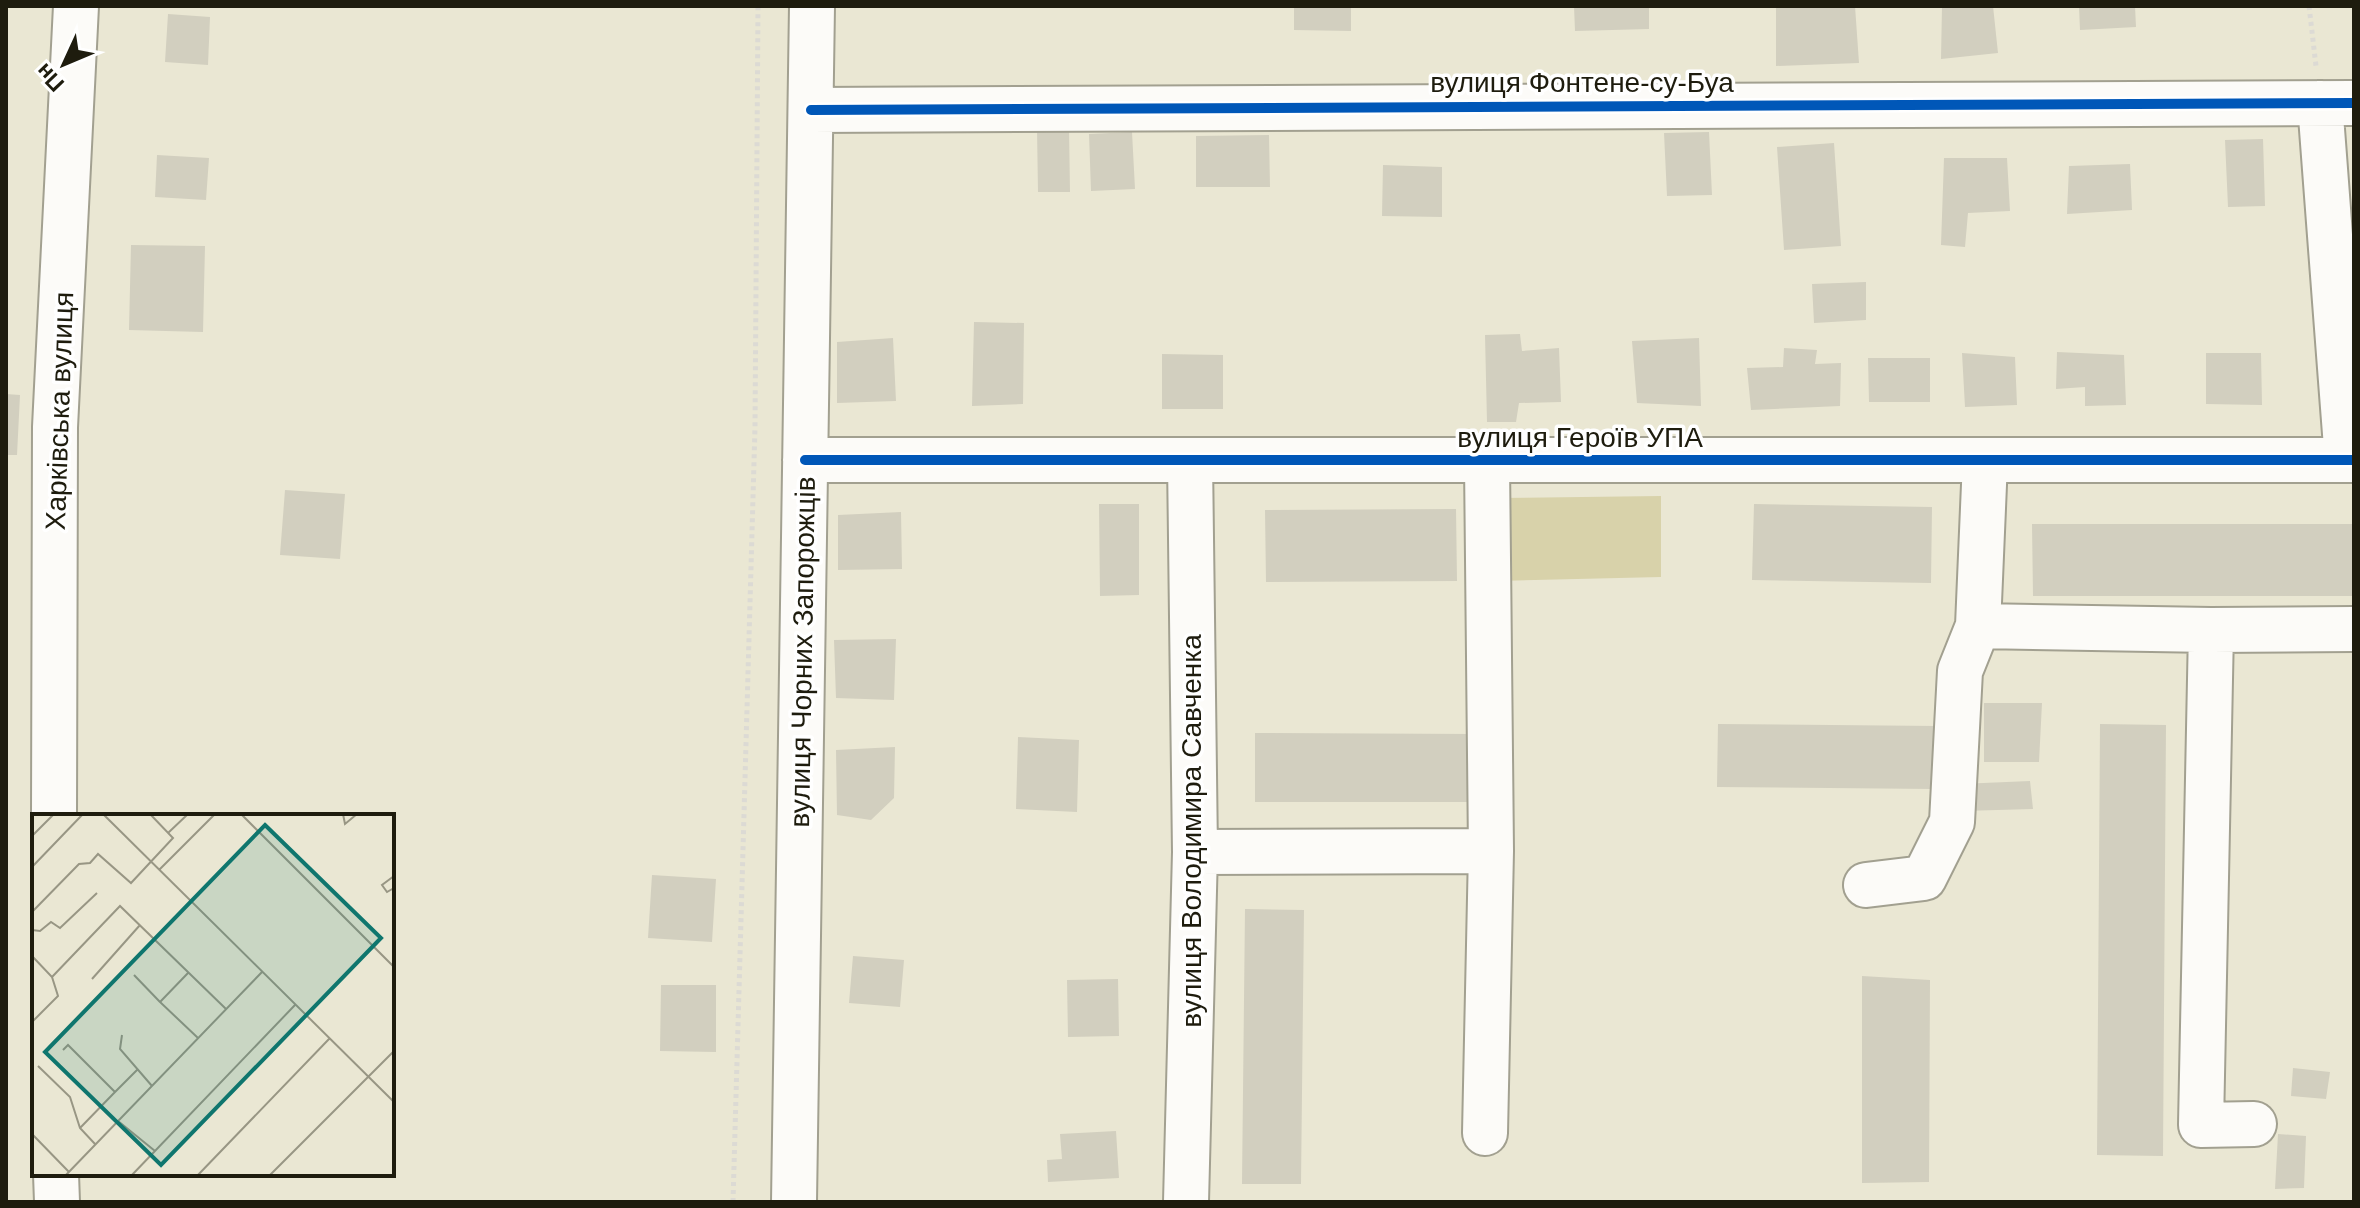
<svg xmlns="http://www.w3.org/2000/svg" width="2360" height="1208" viewBox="0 0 2360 1208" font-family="Helvetica,sans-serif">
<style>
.green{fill:#d8d2aa}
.building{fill:#d2cfbf}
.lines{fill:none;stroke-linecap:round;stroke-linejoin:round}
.minor-casing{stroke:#a2a090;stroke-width:48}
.path{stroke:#dcdad4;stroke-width:5;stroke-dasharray:4 4;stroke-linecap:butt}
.minor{stroke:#fcfbf8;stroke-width:44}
.cycleway-casing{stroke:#fff;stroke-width:15}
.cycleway{stroke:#0057b8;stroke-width:10}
.labels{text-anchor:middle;stroke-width:7;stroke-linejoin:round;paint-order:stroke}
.street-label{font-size:28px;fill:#1e1c0e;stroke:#fff}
.inset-road{fill:none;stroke:#989684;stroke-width:2}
.view{fill:#0f766e;fill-opacity:0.15;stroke:#0f766e;stroke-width:4}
.inset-edge{fill:none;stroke:#1e1c0e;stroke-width:4}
</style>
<rect width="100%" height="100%" fill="#eae7d3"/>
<path class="green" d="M1661,496V577L1497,581V498Z"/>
<path class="building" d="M1294,6H1351V31L1294,30Z
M1574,6H1649V29L1575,31Z
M1776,6H1855L1859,63L1776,66Z
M1942,6H1993L1998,53L1941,59Z
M2079,6H2135L2136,27L2080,30Z
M168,14L210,17L208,65L165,62Z
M1037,128H1069L1070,192H1038Z
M1132,132L1135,189L1091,191L1089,134Z
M1709,132L1712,195L1667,196L1664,133Z
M1269,135L1270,187H1196V136Z
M2263,139L2265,206L2228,207L2225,140Z
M1834,143L1841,246L1784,250L1777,147Z
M157,155L209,158L206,200L155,197Z
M1944,158H2007L2010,211L1968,213L1965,247L1941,245Z
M2130,164L2132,210L2067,214L2069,166Z
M1383,165L1442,167V217L1382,216Z
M131,245L205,246L203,332L129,330Z
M1866,282V320L1814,323L1812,284Z
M974,322L1024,323L1023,404L972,406Z
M1520,334L1522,351L1559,348L1561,402L1519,403L1516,422H1487L1485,335Z
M893,338L896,401L837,403V342Z
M1699,338L1701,406L1637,403L1632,341Z
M1784,348L1817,350L1815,364L1841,363L1840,406L1751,410L1747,368L1783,367Z
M2057,352L2124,355L2126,405L2085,406V387L2056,389Z
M1962,353L2015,357L2017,405L1965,407Z
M2206,353H2261L2262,405L2206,404Z
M1162,354L1223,355V409H1162Z
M1868,358H1930V402H1869Z
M6,394L20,395L17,455H6Z
M285,490L345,494L340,559L280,555Z
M1099,504H1139V595L1100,596Z
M1754,504L1932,507L1931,583L1752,580Z
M1456,509L1457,581L1266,582L1265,510Z
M901,512L902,569L838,570V515Z
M2032,524H2354V596H2033Z
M896,639L894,700L836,698L834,640Z
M1984,703H2042L2039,762H1984Z
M1718,724L1937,726L1933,789L1717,787Z
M2100,724L2166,725L2163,1156L2097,1155Z
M1255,733L1475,734V802H1255Z
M1018,737L1079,740L1077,812L1016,809Z
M895,747L894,798L871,820L837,815L836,750Z
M2030,781L2033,809L1962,811L1960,784Z
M652,875L716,879L712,942L648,938Z
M1245,909L1304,910L1301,1184H1242Z
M853,956L904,960L900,1007L849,1003Z
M1862,976L1930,980L1929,1182L1862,1183Z
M1118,979L1119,1036L1068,1037L1067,980Z
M661,985H716V1052L660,1051Z
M2293,1068L2330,1072L2326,1099L2291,1096Z
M1116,1131L1119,1178L1048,1182L1047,1160L1062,1159L1060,1134Z
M2278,1134L2306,1136L2304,1188L2275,1189Z"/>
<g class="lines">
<defs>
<path id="minor" d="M2320,103L2347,460
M811,110L2354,103
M805,460H2354
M1978,626L2211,630L2201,1125L2254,1124
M2211,630L2354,629
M54,816L55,427L76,6
M1195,852L1491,851L1487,462
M1866,885L1924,878L1952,822L1960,671L1978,626L1985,461
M1485,1133L1491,851
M56,1174L57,1202
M794,1202L812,6
M1186,1202L1195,852L1190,460"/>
</defs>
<use href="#minor" class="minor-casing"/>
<path class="path" d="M2309,6L2316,66
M733,1202L755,427L758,6"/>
<use href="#minor" class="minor"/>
<defs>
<path id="cycleway" d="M811,110L2354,103
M805,460H2354"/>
</defs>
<use href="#cycleway" class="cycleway-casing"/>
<use href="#cycleway" class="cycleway"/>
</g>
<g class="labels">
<g class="street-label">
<text x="1582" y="92">вулиця Фонтене-су-Буа</text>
<text transform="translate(59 411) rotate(-88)" y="10">Харківська вулиця</text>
<text x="1580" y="447">вулиця Героїв УПА</text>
<text transform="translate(802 652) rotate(-89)" y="10">вулиця Чорних Запорожців</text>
<text transform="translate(1191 831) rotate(-90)" y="10">вулиця Володимира Савченка</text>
</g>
</g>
<g transform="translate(32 814)">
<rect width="362" height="362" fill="#eae7d3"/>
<path class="inset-road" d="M71,0L362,288M209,0L362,153M311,0L313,10L325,0M136,19L156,0M0,22L22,0M0,53L51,0M127,56L183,0M362,62L350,71L355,78L362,74M0,98L47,50L58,49L66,40L99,69L141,24L118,0M0,116L8,117L19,108L28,114L65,79M0,142L20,163L26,182L0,208M156,159L128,188L166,224M102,161L128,188M20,163L88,92L194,195M60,165L108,111M90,221L88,235L120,272M31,236L36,231L83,278L105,256M6,252L38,283L48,314L63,330M86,307L123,337M48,314L83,278M0,320L37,358M33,362L230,158M99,362L263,191M165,362L297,225M237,362L362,237"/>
<path class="view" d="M233,11L349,124L129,351L13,238Z"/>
<rect width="362" height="362" class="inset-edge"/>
</g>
<rect width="2360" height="1208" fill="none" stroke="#1e1c0e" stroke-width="16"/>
<g transform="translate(64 64) rotate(226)" stroke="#ffffff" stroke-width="6" paint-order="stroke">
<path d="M0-6L14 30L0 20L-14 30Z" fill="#1e1c0e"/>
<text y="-12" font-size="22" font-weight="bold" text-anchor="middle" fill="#1e1c0e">Пн</text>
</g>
</svg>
